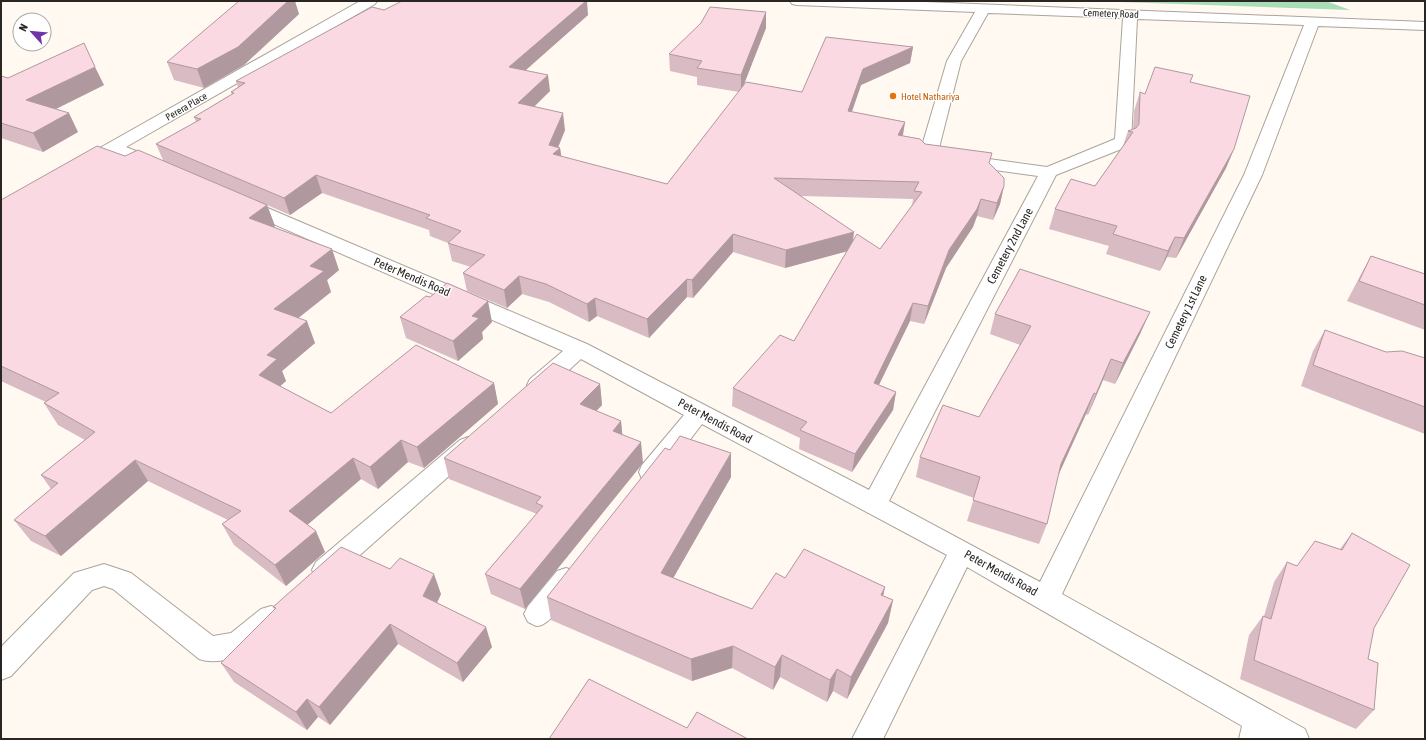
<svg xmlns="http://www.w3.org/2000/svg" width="1426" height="740" viewBox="0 0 1426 740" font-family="'Asap Condensed',sans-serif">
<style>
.green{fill:#a9ddb5}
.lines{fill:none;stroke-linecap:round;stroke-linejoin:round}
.minor-casing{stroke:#aaa49b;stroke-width:2}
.minor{fill:#fff;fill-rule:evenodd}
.wall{fill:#d8bbc3;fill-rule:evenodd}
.shaded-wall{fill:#b0989f}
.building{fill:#fbd9e3;stroke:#b0989f}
.food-dot{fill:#e8710a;stroke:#fff;stroke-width:1.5}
.labels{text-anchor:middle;stroke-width:3;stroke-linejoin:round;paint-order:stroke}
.far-street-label{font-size:10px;fill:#292623;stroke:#fff}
.far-food-label{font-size:10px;fill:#c56008;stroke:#fff;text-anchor:start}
.street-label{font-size:12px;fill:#292623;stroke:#fff}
</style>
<rect width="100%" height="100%" fill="#fff9f2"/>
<path class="green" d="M1091,1H1326L1350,10Z"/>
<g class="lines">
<defs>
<path id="minor" d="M360,1H377L375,4L126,147L163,162L166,166L163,170L157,171L151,170L114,154L104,158L98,157L95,153L98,149Z
M790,1H900L1425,22V30L1318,26L1262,175L1062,594L1305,729L1309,739H1239L1242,726L967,567L883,739H852L947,555L702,424L660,479L651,481L642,479L639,472L642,465L684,415L581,359L546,391L538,393L530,391L527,385L530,379L563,351L237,208L234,204L237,200L243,199L249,200L587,344L869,490L1038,176L928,161L922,160L919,156L947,61L975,12L797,5L792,4ZM988,13L1123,18L1115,139L1047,167L938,152L961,61ZM1137,19L1304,25L1244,175L1040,582L889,501L1056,175L1129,146L1131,142Z
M468,437L476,440L480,446L476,452L334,578L325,581L316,578L312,570L316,562L460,440Z
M104,564L131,573L213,636L231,633L261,609L271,606L281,609L285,618C273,644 226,669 199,659L113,589L104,586L92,590L11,676L1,680V647L74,573Z
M566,568L575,571L579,579C574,590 550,627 537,626C535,626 531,623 528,622L524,614L528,606L557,571Z"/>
</defs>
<use href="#minor" class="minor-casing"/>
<use href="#minor" class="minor"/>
</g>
<path class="wall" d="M384,10L588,15L526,70L550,91L535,106L565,130L558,148H560L561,157L667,184L739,92L697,85V77L670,71L669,54L766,12V28L743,86L802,92L913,47L910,63L861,85L852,112L905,122L903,136L925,144L992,153L989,164L1004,186L1000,204L993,220L977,216L973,227L946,268L924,324L910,321L879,385L896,392L893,410L852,472L799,449L800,438L732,406L733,388L794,341L847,251L785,268L733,252L693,298L687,297L649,338L597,316L589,322L549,302L522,294L507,308L467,291L463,273L471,267L452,261L448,243L430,236L429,230L322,193L290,215L267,205L275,226L273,227L339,270L327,280L331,292L298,318L315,343L282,371L286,381L280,386L331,413L494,383L498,404L424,468L408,462L378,489L361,479L307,525L325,552L286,586L234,545L222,524L228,520L148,481L61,556L31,541L14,520L51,489L41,475L85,440L58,425L44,403L46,402L1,381V200L125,156L163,160L156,144L196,122L194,117L232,94L231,92L238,87L236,81ZM801,196L913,199L912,206L880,249L853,241Z
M299,14L244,65L204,88L174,80L167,62Z
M1,76L8,78L104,85L55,109L78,132L43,152L1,138Z
M1190,82L1234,149L1226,168L1176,258L1167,257L1160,271L1106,254L1109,246L1049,229L1055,209L1095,186L1123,146L1128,131L1133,129L1134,111L1140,92L1145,94Z
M1371,256L1425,274V330L1347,301L1360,276Z
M995,314L1141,332L1115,384L1103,380L1088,415L1086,414L1059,472L1047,524L1039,544L967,521L974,498L916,477L920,457L979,417L1020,345L990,334Z
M400,317L492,322L482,332L483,339L458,361L406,338Z
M1325,330L1386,352L1425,358V434L1301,386L1313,351Z
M600,384L602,405L596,411L621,421L622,435L643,463L525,609L491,594L485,574L537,514L449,479L444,458Z
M670,450L731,477L673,578L752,609L785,578L885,587L883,596L893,600L888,623L847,699L833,691L827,702L780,677L773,690L732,668L692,681L551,620L547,597Z
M1352,533L1374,628L1368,659L1374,710L1356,729L1240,679L1249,635L1263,616H1264L1274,582L1287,562L1297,566L1340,549Z
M441,594L437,602L492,647L463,682L398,644L330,725L318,717L307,730L234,682L221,663L275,610L273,607Z"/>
<path class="shaded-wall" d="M288,1H295L299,14L244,65L204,88L197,69Z
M586,1H587L588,15L511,83L509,67Z
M766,12V28L741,92V75Z
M913,47L910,63L861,85L846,128L848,111L863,69Z
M95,67L104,85L36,119L26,100Z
M548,75L550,91L521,119L518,103Z
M69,113L78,132L43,152L33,133Z
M563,113L565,130L556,152L560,148L563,166L555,172L549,145Z
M905,122L902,139L898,135Z
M1234,149L1226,168L1176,258L1184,238Z
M316,175L322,193L290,215L284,198Z
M1004,186L1000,204L993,220L997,203Z
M981,199L977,216L973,227L946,268L924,324L928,306L949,250Z
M267,205L275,226L257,239L249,218Z
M854,232L852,250L785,268L786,250Z
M733,234V252L693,298L692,280Z
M1175,237L1167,257L1160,271L1168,251Z
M332,249L339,270L327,280L331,292L282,331L274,309L310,266Z
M519,276L522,294L507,308L504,290Z
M687,279V297L649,338L647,319Z
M595,298L597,316L589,322L587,304Z
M488,301L492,322L482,332L483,339L458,361L453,341L472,316Z
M913,303L910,321L871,401L874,383Z
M1150,312L1141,332L1115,384L1123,363Z
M307,321L315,343L282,371L286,381L269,396L259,375L267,355Z
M1111,359L1103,380L1088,415L1096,394Z
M494,383L498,404L424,468L417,447Z
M600,384L602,405L583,425L580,404Z
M896,392L893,410L852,472L855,454Z
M1094,393L1086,414L1054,485L1061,464Z
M621,421L623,441L613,431Z
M401,440L408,462L378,489L370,467Z
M641,442L643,463L525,609L520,589Z
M731,453V477L663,596L661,573Z
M353,458L361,479L299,532L289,511Z
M135,460L148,481L61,556L45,536Z
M316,531L325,552L286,586L275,565Z
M434,574L441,594L431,616L423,596Z
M885,587L880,610L881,595Z
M893,600L888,623L847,699L851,677Z
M390,624L398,644L330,725L319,707Z
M486,627L492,647L463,682L457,663Z
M733,646L732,668L692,681L691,659Z
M782,655L780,677L773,690L775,667Z
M837,669L833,691L827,702L830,680Z
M307,699L318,717L307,730L296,712Z"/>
<path class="building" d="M239,1H288L238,47L197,69L167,62Z
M402,1H586L509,67L548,75L518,103L563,113L549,145L560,148L553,154L667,184L746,82L802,92L826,37L913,47L863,69L848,111L905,122L898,135L920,139L925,144L992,153L989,163L1004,178V186L997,203L981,199L977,209L949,250L928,306L913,303L874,383L896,392L855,454L800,430L807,422L733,388L780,335L794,341L857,234L880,249L922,192L914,191L919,182L774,178L854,232L786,250L733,234L692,280L687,279L647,319L595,298L587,304L546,284L519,276L504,290L463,273L485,255L448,243L461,231L426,218L430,215L316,175L284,198L156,144L201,119L194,117L234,93L231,92L245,83L236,81L372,7L384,10Z
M710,7L766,12L741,75L697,68L702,61L669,54L701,23Z
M84,43L95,67L26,100L69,113L33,133L1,123V76L8,78Z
M1155,67L1193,75L1190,82L1250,96L1234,149L1184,238L1175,237L1168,251L1113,234L1117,226L1055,209L1071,179L1095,186L1133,132L1128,131L1136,128L1139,124L1140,92L1145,94Z
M97,146L125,156L138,150L267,205L249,218L332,249L310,266L324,271L274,309L307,321L267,355L277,359L259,375L331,413L416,345L494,383L417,447L401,440L370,467L353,458L289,511L316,531L275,565L222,524L241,511L135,460L45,536L14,520L58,483L41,475L95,432L44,403L59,393L1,366V200Z
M1371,256L1425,274V305L1359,281Z
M1020,269L1150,312L1123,363L1111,359L1096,394L1094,393L1061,464L1047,524L973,500L980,477L920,457L943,405L979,417L1031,326L995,314Z
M447,283L488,301L472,316L479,318L453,341L400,317L426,296L430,297Z
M1325,330L1386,352L1402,351L1425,358V407L1313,365Z
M553,363L600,384L580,404L621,421L613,431L641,442L520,589L485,574L543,506L536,503L541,497L444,458Z
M680,436L731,453L661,573L752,609L776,573L785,578L804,549L885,587L881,595L893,600L851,677L837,669L830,680L782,655L775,667L733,646L691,659L547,597L665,448L670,450Z
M1352,533L1410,565L1374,628L1368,659L1378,663L1374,710L1254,660L1263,616L1271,619L1287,562L1297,566L1315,541L1342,550Z
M341,547L390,569L400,558L434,574L423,596L486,627L457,663L390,624L319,707L307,699L296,712L221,663L276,608L273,607Z
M589,679L687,728L697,712L748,739H549Z"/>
<circle class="food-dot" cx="893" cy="96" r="4"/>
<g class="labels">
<g class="far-street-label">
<text transform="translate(1111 13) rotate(2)" y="4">Cemetery Road</text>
<text transform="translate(186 106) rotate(-30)" y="4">Perera Place</text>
</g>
<g class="far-food-label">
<text x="901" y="100">Hotel Nathariya</text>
</g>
<g class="street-label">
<text transform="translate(1010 246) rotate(-62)" y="4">Cemetery 2nd Lane</text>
<text transform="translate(412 277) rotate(23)" y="4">Peter Mendis Road</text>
<text transform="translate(1186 312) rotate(-64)" y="4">Cemetery 1st Lane</text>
<text transform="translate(715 421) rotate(28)" y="4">Peter Mendis Road</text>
<text transform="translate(1001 573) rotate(29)" y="4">Peter Mendis Road</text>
</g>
</g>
<rect width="1426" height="740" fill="none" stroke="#292623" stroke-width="4"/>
<g transform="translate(32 32) rotate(297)"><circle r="19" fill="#ffffff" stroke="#a9a8a7"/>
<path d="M0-3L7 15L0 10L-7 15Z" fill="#7033a8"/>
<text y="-6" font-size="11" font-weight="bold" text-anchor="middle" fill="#292623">N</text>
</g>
</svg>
